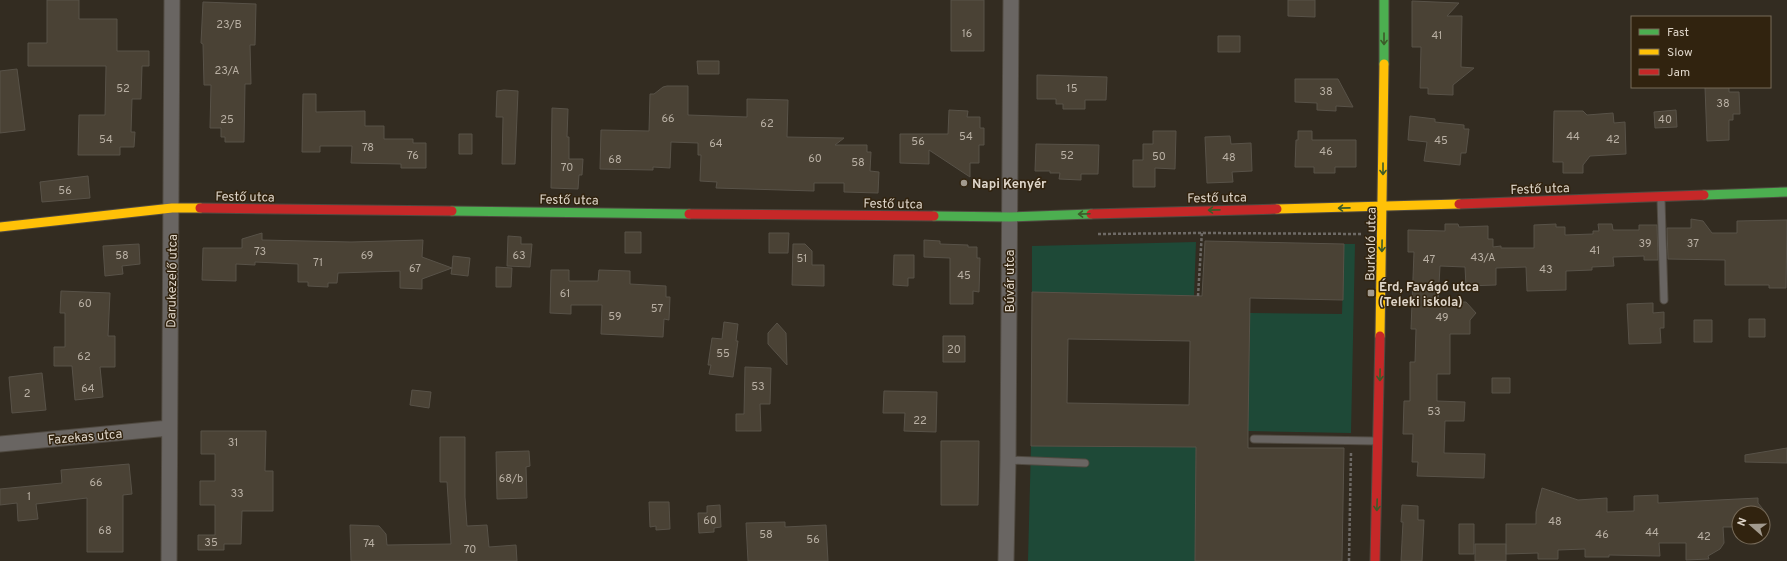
<svg xmlns="http://www.w3.org/2000/svg" width="1787" height="561" viewBox="0 0 1787 561" font-family="Overpass,sans-serif">
<style>
.green{fill:#1e4937}
.building{fill:#4a4235;stroke:#585248;fill-rule:evenodd}
.lines{fill:none;stroke-linecap:round;stroke-linejoin:round}
.lane-casing{stroke:#504a41;stroke-width:9}
.street-casing{stroke:#504a41;stroke-width:17}
.fast-casing{stroke:#504a41;stroke-width:11}
.slow-casing{stroke:#504a41;stroke-width:11}
.jam-casing{stroke:#504a41;stroke-width:11}
.path{stroke:#6e6a66;stroke-width:2.5;stroke-dasharray:3 2;stroke-linecap:butt}
.lane{stroke:#696562;stroke-width:7}
.street{stroke:#696562;stroke-width:15}
.fast{stroke:#4caf50;stroke-width:9}
.slow{stroke:#ffc107;stroke-width:9}
.jam{stroke:#c62828;stroke-width:9}
.oneway{stroke:#3c5b29}
.poi-dot{fill:#a29a8e;stroke:#31230f;stroke-width:1.5}
.labels{text-anchor:middle;stroke-width:3;stroke-linejoin:round;paint-order:stroke}
.number-label{font-size:11px;fill:#b9b0a4}
.poi-label{font-size:13px;font-weight:bold;fill:#ded5c9;stroke:#31230f;text-anchor:start}
.street-label{font-size:13px;fill:#ded5c9;stroke:#31230f}
</style>
<rect width="100%" height="100%" fill="#332c21"/>
<path class="green" d="M1196,242L1194,296L1032,292V246Z
M1344,244H1355L1351,433L1248,431L1250,313L1342,314Z
M1031,446L1196,447L1195,561H1028Z"/>
<path class="building" d="M47,0H79V19H117V51H149V66H142L141,99H132L131,132H135L134,147H120V155H78L79,115H105L106,66H28V43H47Z
M951,0H984V51H951Z
M1288,0H1315V17L1288,16Z
M1412,1L1459,3L1447,16H1462L1461,67L1474,68L1453,85V95L1428,94V88H1420L1421,47H1412Z
M203,2L256,4L255,45H250L251,84H245L244,142H225V137H221V128H210L211,85H204L203,44L201,43Z
M1218,36H1240V52H1218Z
M697,61H719V74H698Z
M17,69L25,130L0,133V71Z
M1037,75L1107,77L1106,100H1085V109H1063V104H1056V99H1037Z
M1295,79H1338L1353,107L1336,106V111L1317,110V103L1295,102Z
M667,86H688V115L747,117V99L788,100L787,137L844,138L835,145H867V152H871L870,171L879,172L878,193L844,192V183H814V191L716,188L717,182L700,181L701,155H698V143L671,142L670,168L653,167V170L600,169L601,130L649,131L650,94H654L663,87Z
M1705,87H1729V92H1739L1740,114H1733V120H1729V140L1707,141Z
M504,90L518,91L515,164H502L503,117H496L497,91Z
M303,94H316V112L365,111V126H384V139H413V143H426V168H401V164L351,163L352,146H320V152H302Z
M552,108L568,109L567,137H569V159H583L582,175H579L578,189L551,188Z
M949,110L968,111L967,117H980V128H984V145H979V163H970V177L929,150V164L900,163V134H948Z
M1676,110L1677,127L1655,128L1654,112Z
M1554,111H1583L1587,115L1613,113L1614,123L1625,122L1626,154L1590,156L1583,165V173H1563V162H1553Z
M1410,116L1435,119V122L1464,125V129H1469L1466,153H1461L1460,165L1424,161L1427,142L1408,140Z
M1153,131H1176L1175,169L1155,168V187H1133V160H1143V144H1153Z
M1298,131H1312V140H1356V167H1335V173H1314V167H1295L1296,140H1298Z
M459,134H472V154H459Z
M1230,136L1231,144L1251,143L1252,171L1232,172L1233,182L1207,183L1205,137Z
M1036,144L1099,145L1098,174H1081V180L1059,179L1060,173H1050V171H1035Z
M88,176L90,198L42,202L40,182Z
M1691,219L1703,221L1712,233H1737V221L1787,220L1786,288H1769V285H1725V260L1668,259L1667,228H1691Z
M1445,224H1458L1459,227L1488,226V239H1493V247L1501,246V248H1534V225L1556,224V227H1565V235L1593,234V231H1599L1598,224H1612L1613,230H1639V225H1657L1658,260H1644V256L1613,257L1614,266L1592,267V270L1566,271V290L1527,291L1526,267L1496,268V285L1466,286L1465,267L1440,266L1438,302H1466L1476,313L1470,320V334H1450V374H1437V401L1465,402L1464,421H1445L1444,453L1485,454L1484,478L1417,476L1418,462H1412L1413,434H1403L1404,401H1410V362H1415L1416,329H1411L1414,252H1408V230L1445,231Z
M625,232H641V253H625Z
M262,233V240L351,242L423,240L422,257L452,268L453,256L470,258L468,276L451,274L452,268L422,279V289L400,288V271L338,273L337,283H328V287L308,286V282H298V264L255,262V265L236,264V281L202,280L203,248H242V239Z
M769,233H789L788,253H769Z
M508,236L521,237V244H532L530,267L507,266Z
M924,240L940,241V244L968,245V247H977V258H980L979,292L973,291V304H950V258L924,257Z
M1205,241L1344,244L1343,300L1250,298L1248,431V448H1344L1342,561H1195L1196,447L1031,446L1032,292L1202,296ZM1068,339L1190,341L1189,405L1067,403Z
M139,244L140,264L122,266L123,274L105,276L103,246Z
M793,244H805L812,251V265H824V286L792,285Z
M894,255H914V278H908V286L893,285Z
M496,267L512,268L511,287H496Z
M551,270H569V281H598L599,270L630,271V284L666,286V297H670L669,320L664,319L663,337L601,334L602,305H571V314L550,313Z
M61,291L110,293L108,336H115V367H100L103,397L75,400L72,366H54V347H65V313H60Z
M1653,303V313L1664,312V328H1660L1661,343L1629,344L1627,304Z
M1749,319H1765V337H1749Z
M1694,320H1712V342H1694Z
M724,322L738,324L736,341H738L733,377L709,374L711,365H708L712,338L722,339Z
M777,323L786,333L787,365L768,344V333Z
M943,336H965V362H943Z
M745,367L771,368L770,404H760L761,431H736V414H744Z
M42,373L46,410L12,413L9,377Z
M1492,378H1510V393H1492Z
M412,390L431,392L429,408L410,405Z
M884,391L937,392L936,432L904,431L905,413H883Z
M201,431H266L265,471H273V511H242L241,544H224V550H198V535H215V505H200V481H215V454H201Z
M440,437H465V497L467,526L487,525L489,547L516,545L517,561H351L350,525L379,526L386,534L387,545L451,544L447,482H440Z
M941,441H979L978,505H941Z
M1787,448V463L1745,462V455Z
M529,451L530,466L526,467L527,498L497,499L496,452Z
M129,464L132,494L123,495V552H87V498L36,504L38,519L18,521L17,503L0,505V489L62,483L61,470Z
M1542,488L1578,500L1607,498V512L1634,511V496L1658,495V503L1758,498V503L1766,513H1739V527H1723L1724,543L1720,549L1708,556L1709,559L1686,560V543H1659L1660,556L1609,555V557H1585V549L1558,550V559H1538V553L1506,554V524H1536V512Z
M649,502H669L670,529L656,530V526L650,527Z
M720,505L721,527L714,528V532L699,533L698,513H707V506Z
M1402,505L1418,506V520H1424L1422,561H1401L1403,522H1401Z
M785,522V527L826,525L828,561H748L746,523Z
M1459,524H1474V554H1459Z
M1475,544H1506V561H1475Z"/>
<g class="lines">
<defs>
<path id="lane" d="M1661,199L1664,300
M1254,439L1377,441
M1008,460L1085,463"/>
<path id="street" d="M0,444L169,428
M169,561L172,0
M1006,561L1008,460L1011,0"/>
<path id="fast" d="M1384,64V0
M1704,195L1787,192
M452,211L689,214
M934,216L1010,217L1091,214"/>
<path id="slow" d="M1277,209L1459,204
M0,227L172,208H200
M1380,336L1384,64"/>
<path id="jam" d="M1459,204L1704,195
M200,208L452,211
M689,214L934,216
M1091,214L1277,209
M1375,561L1380,336"/>
</defs>
<use href="#lane" class="lane-casing"/>
<use href="#street" class="street-casing"/>
<use href="#fast" class="fast-casing"/>
<use href="#slow" class="slow-casing"/>
<use href="#jam" class="jam-casing"/>
<path class="path" d="M1098,234L1202,233L1363,234
M1198,296L1202,231
M1349,561L1351,452"/>
<use href="#lane" class="lane"/>
<use href="#street" class="street"/>
<use href="#fast" class="fast"/>
<use href="#slow" class="slow"/>
<use href="#jam" class="jam"/>
</g>
<defs><path id="oneway-shaft" d="M-6 0H5M1.5-3L5.5 0L1.5 3" fill="none" stroke-width="1.6" stroke-linecap="round" stroke-linejoin="round"/></defs>
<g class="oneway">
<use href="#oneway-shaft" transform="translate(1384 39) rotate(90)"/>
<use href="#oneway-shaft" transform="translate(1383 169) rotate(90)"/>
<use href="#oneway-shaft" transform="translate(1344 208) rotate(179)"/>
<use href="#oneway-shaft" transform="translate(1214 210) rotate(179)"/>
<use href="#oneway-shaft" transform="translate(1084 214) rotate(178)"/>
<use href="#oneway-shaft" transform="translate(1382 246) rotate(91)"/>
<use href="#oneway-shaft" transform="translate(1380 375) rotate(91)"/>
<use href="#oneway-shaft" transform="translate(1377 505) rotate(92)"/>
</g>
<g class="poi-dot">
<circle cx="964" cy="183" r="4"/>
<rect x="1367" y="289" width="8" height="8" rx="2"/>
</g>
<g class="labels">
<g class="number-label">
<text x="229" y="28">23/B</text>
<text x="967" y="37">16</text>
<text x="1437" y="39">41</text>
<text x="227" y="74">23/A</text>
<text x="123" y="92">52</text>
<text x="1072" y="92">15</text>
<text x="1326" y="95">38</text>
<text x="1723" y="107">38</text>
<text x="668" y="122">66</text>
<text x="227" y="123">25</text>
<text x="1665" y="123">40</text>
<text x="767" y="127">62</text>
<text x="966" y="140">54</text>
<text x="1573" y="140">44</text>
<text x="106" y="143">54</text>
<text x="1613" y="143">42</text>
<text x="1441" y="144">45</text>
<text x="918" y="145">56</text>
<text x="716" y="147">64</text>
<text x="368" y="151">78</text>
<text x="1326" y="155">46</text>
<text x="413" y="159">76</text>
<text x="1067" y="159">52</text>
<text x="1159" y="160">50</text>
<text x="1229" y="161">48</text>
<text x="815" y="162">60</text>
<text x="615" y="163">68</text>
<text x="858" y="166">58</text>
<text x="567" y="171">70</text>
<text x="65" y="194">56</text>
<text x="1645" y="247">39</text>
<text x="1693" y="247">37</text>
<text x="1595" y="254">41</text>
<text x="260" y="255">73</text>
<text x="122" y="259">58</text>
<text x="367" y="259">69</text>
<text x="519" y="259">63</text>
<text x="1483" y="261">43/A</text>
<text x="802" y="262">51</text>
<text x="1429" y="263">47</text>
<text x="318" y="266">71</text>
<text x="415" y="272">67</text>
<text x="1546" y="273">43</text>
<text x="964" y="279">45</text>
<text x="565" y="297">61</text>
<text x="85" y="307">60</text>
<text x="657" y="312">57</text>
<text x="615" y="320">59</text>
<text x="1442" y="321">49</text>
<text x="954" y="353">20</text>
<text x="723" y="357">55</text>
<text x="84" y="360">62</text>
<text x="758" y="390">53</text>
<text x="88" y="392">64</text>
<text x="27" y="397">2</text>
<text x="1434" y="415">53</text>
<text x="920" y="424">22</text>
<text x="233" y="446">31</text>
<text x="511" y="482">68/b</text>
<text x="96" y="486">66</text>
<text x="237" y="497">33</text>
<text x="29" y="500">1</text>
<text x="710" y="524">60</text>
<text x="1555" y="525">48</text>
<text x="105" y="534">68</text>
<text x="1652" y="536">44</text>
<text x="766" y="538">58</text>
<text x="1602" y="538">46</text>
<text x="1704" y="540">42</text>
<text x="813" y="543">56</text>
<text x="211" y="546">35</text>
<text x="369" y="547">74</text>
<text x="470" y="553">70</text>
</g>
<g class="poi-label">
<text x="972" y="188">Napi Kenyér</text>
<text x="1379" y="291">Érd, Favágó utca<tspan x="1379" dy="15">(Teleki iskola)</tspan></text>
</g>
<g class="street-label">
<text transform="translate(1540 188) rotate(-2)" y="5">Festő utca</text>
<text transform="translate(245 196) rotate(1)" y="5">Festő utca</text>
<text transform="translate(1217 197) rotate(-1)" y="5">Festő utca</text>
<text transform="translate(569 199) rotate(1)" y="5">Festő utca</text>
<text transform="translate(893 203) rotate(1)" y="5">Festő utca</text>
<text transform="translate(1370 244) rotate(-89)" y="5">Burkoló utca</text>
<text transform="translate(171 281) rotate(-89)" y="5">Darukezelő utca</text>
<text transform="translate(1009 281) rotate(-90)" y="5">Búvár utca</text>
<text transform="translate(85 436) rotate(-5)" y="5">Fazekas utca</text>
</g>
</g>
<rect x="1631" y="16" width="140" height="72" fill="#31230f" stroke="#766a59"/>
<rect x="1639" y="29" width="20" height="6" fill="#4caf50" stroke="#766a59"/>
<text x="1667" y="36" font-size="12" fill="#ded5c9">Fast</text>
<rect x="1639" y="49" width="20" height="6" fill="#ffc107" stroke="#766a59"/>
<text x="1667" y="56" font-size="12" fill="#ded5c9">Slow</text>
<rect x="1639" y="69" width="20" height="6" fill="#c62828" stroke="#766a59"/>
<text x="1667" y="76" font-size="12" fill="#ded5c9">Jam</text>
<g transform="translate(1751 525) rotate(290)"><circle r="19" fill="#31230f" stroke="#766a59"/>
<path d="M0-3L7 15L0 10L-7 15Z" fill="#a29a8e"/>
<text y="-6" font-size="11" font-weight="bold" text-anchor="middle" fill="#ded5c9">N</text>
</g>
</svg>
